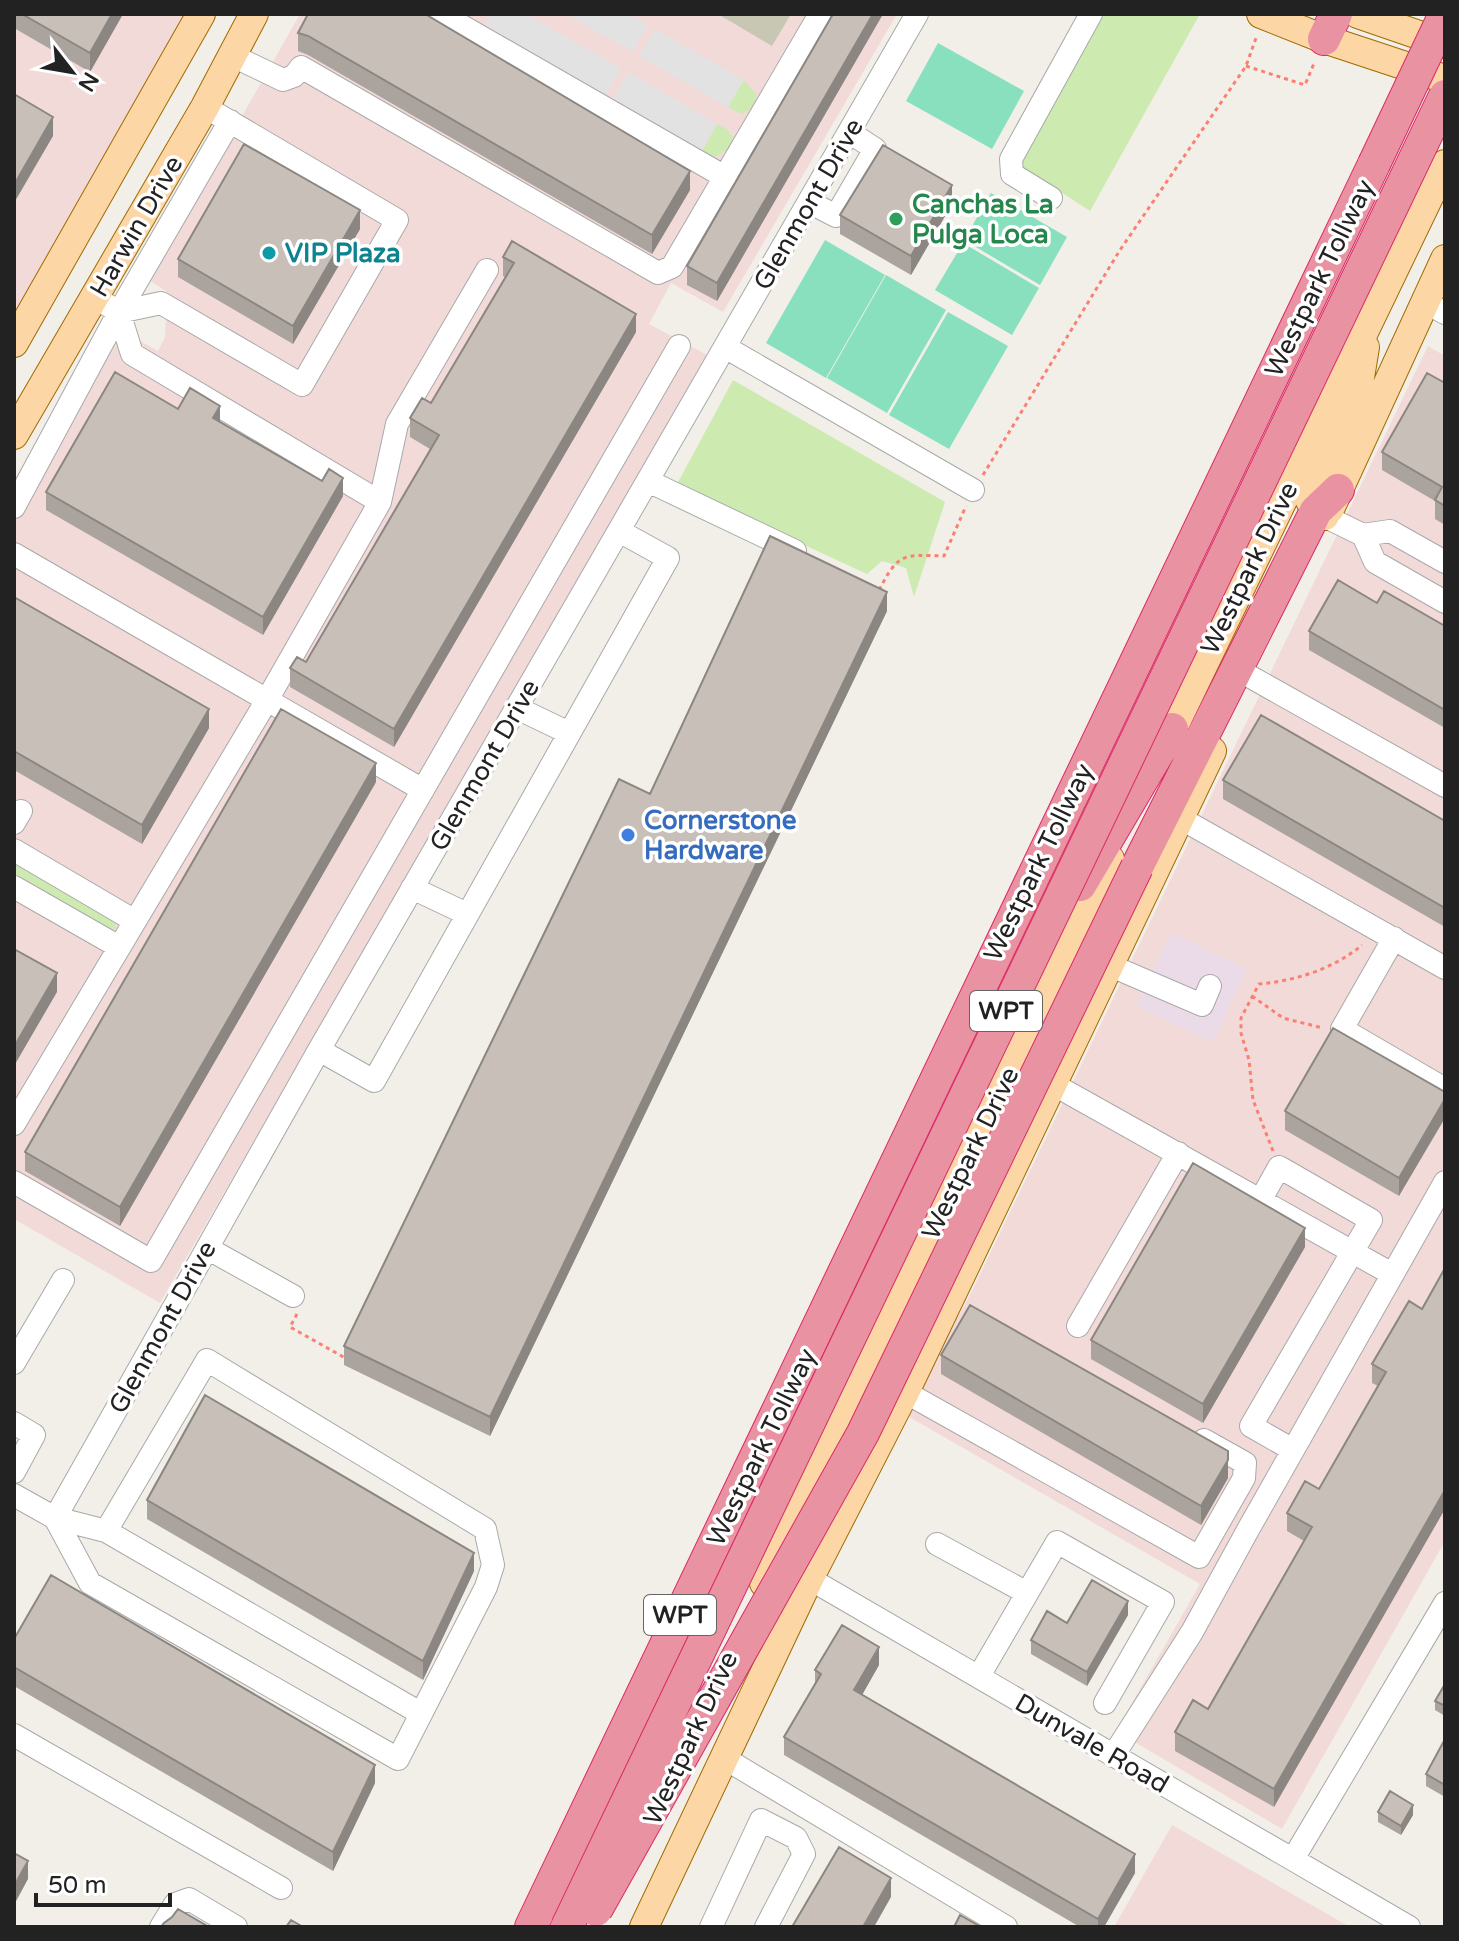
<svg xmlns="http://www.w3.org/2000/svg" width="1459" height="1941" viewBox="0 0 1459 1941" font-family="'Varela Round',sans-serif">
<style>
.commercial{fill:#f2dad9}
.industrial{fill:#ebdbe8}
.construction{fill:#c7c7b4}
.grass{fill:#cdebb0}
.pitch{fill:#88e0be}
.parking{fill:#e2e2e2}
.lines{fill:none;stroke-linecap:round;stroke-linejoin:round}
.minor-casing{stroke:#a9a9a9;stroke-width:24}
.major-casing{stroke:#a06b00;stroke-width:30}
.highway-casing{stroke:#dc2a67;stroke-width:34}
.path{stroke:#fa8072;stroke-width:3;stroke-dasharray:4 4;stroke-linecap:butt}
.minor{stroke:#fff;stroke-width:22}
.major{stroke:#fcd6a4;stroke-width:28}
.highway{stroke:#e892a2;stroke-width:32}
.highway-bridge-casing{stroke:#dc2a67;stroke-width:34;stroke-linecap:butt}
.highway-bridge{stroke:#e892a2;stroke-width:32}
.wall{fill:#aba49e}
.shaded-wall{fill:#8b8681}
.building{fill:#c7bfb8;stroke:#8b8681;stroke-width:2}
.leisure-dot{fill:#2e9e5b;stroke:#fff;stroke-width:3}
.culture-dot{fill:#0f9aa8;stroke:#fff;stroke-width:3}
.shop-dot{fill:#3f7fe0;stroke:#fff;stroke-width:3}
.labels{text-anchor:middle;stroke-width:7;stroke-linejoin:round;paint-order:stroke}
.shield{fill:#fff;stroke:#646464;stroke-width:2}
.shield-label{font-size:24px;font-weight:bold;fill:#222}
.street-label{font-size:26px;fill:#222;stroke:#fff}
.leisure-label{font-size:26px;font-weight:bold;fill:#27864d;stroke:#fff;text-anchor:start}
.culture-label{font-size:26px;font-weight:bold;fill:#0d838f;stroke:#fff;text-anchor:start}
.shop-label{font-size:26px;font-weight:bold;fill:#366cbe;stroke:#fff;text-anchor:start}
</style>
<rect width="100%" height="100%" fill="#f2efe9"/>
<path class="commercial" d="M14,14H185L14,323Z
M300,14H897L723,312L671,283L649,324L709,356L160,1303L14,1219V480L107,322L158,351L165,337L167,292L149,280Z
M1428,346L1445,356V1541L1282,1829L1116,1731L1200,1584L904,1414L970,1295Z
M1172,1825L1350,1927H1114Z"/>
<path class="industrial" d="M1171,933L1247,969L1213,1042L1136,1006Z"/>
<path class="construction" d="M718,14H791L772,46Z"/>
<path class="grass" d="M1104,14H1200L1090,211L1019,165Z
M744,80L756,94C755,105 752,110 741,114L728,107Z
M717,124L727,129L733,137L730,148L715,157L702,151Z
M733,380L945,502L914,597L906,568L882,561L867,574L676,486Z
M14,864L115,922L116,928L111,929L14,873Z"/>
<path class="pitch" d="M938,43L1024,91L992,149L906,101Z
M991,193L1067,237L1040,285L964,240Z
M825,240L885,275L826,378L766,343Z
M963,243L1039,288L1012,335L935,290Z
M886,275L946,310L887,413L827,378Z
M948,312L1008,346L949,449L889,415Z"/>
<path class="parking" d="M491,14H525L621,68L606,95L485,25Z
M567,14H629L648,25L632,52Z
M655,29L744,80L728,107L639,56Z
M628,72L717,124L702,151L613,99Z"/>
<g class="lines">
<defs>
<path id="minor" d="M441,14L725,177
M231,55L283,80L294,76L301,67L658,273L672,267L820,14
M1051,198L1012,174L1011,159L1091,14
M809,202L836,216L875,149L849,132
M94,297L119,312L161,303L302,385L397,220L205,107
M1425,302L1445,313
M119,312L132,354L380,502
M725,347L973,490
M648,481L795,551
M14,507L119,312L230,121
M1326,517L1363,535
M14,554L423,790
M1445,562L1390,531L1363,535L1375,562L1445,602
M1249,676L1445,786
M517,708L569,733
M1180,818L1445,968
M14,823L21,811
M14,850L135,921
M14,887L119,947
M412,888L467,914
M1394,938L1342,1029L1445,1089
M1109,965L1202,1005L1210,986
M319,1050L374,1081L668,558L619,531
M1051,1083L1392,1274
M14,1124L267,700L380,502L397,424L487,270
M14,1182L151,1261L679,346
M1260,1201L1279,1167L1371,1220L1251,1426L1293,1450
M207,1248L293,1296
M1078,1326L1178,1153
M14,1363L63,1280
M905,1392L1199,1557L1244,1478L1245,1463L1204,1440
M14,1423L34,1435L14,1472
M14,1495L55,1518L106,1531L420,1713
M55,1518L319,1050L917,14
M55,1518L90,1583L398,1759L486,1587L493,1565L485,1529L207,1360L106,1531
M937,1544L1027,1593
M798,1572L1409,1927
M979,1676L1057,1542L1163,1602L1105,1703
M14,1735L281,1888
M1113,1756L1192,1632L1249,1528L1445,1182
M724,1758L1006,1927
M1293,1859L1445,1603
M161,1927L175,1904L189,1899L236,1927
M711,1927L761,1820L796,1838L804,1854L766,1927"/>
<path id="major" d="M1261,14L1324,39L1445,79
M1358,14L1445,44
M14,343L201,14
M14,435L205,107L254,14
M1330,509L1445,259
M1325,516L1316,511L1310,501L1356,402L1365,347
M1163,749L1445,164
M764,1583L1110,859
M644,1927L809,1579L905,1392L1212,751"/>
<path id="highway" d="M1324,39L1336,14
M1137,867L1316,511L1338,490
M1080,885L1172,729
M531,1927C813,1340 1091,751 1374,164"/>
</defs>
<use href="#minor" class="minor-casing"/>
<use href="#major" class="major-casing"/>
<use href="#highway" class="highway-casing"/>
<path class="path" d="M1246,66L1305,85L1315,61
M983,475L1120,250L1246,66L1256,38
M879,590C899,552 903,555 944,556L966,506
M1252,996L1283,1018L1323,1028
M1273,1151L1253,1100L1249,1060L1241,1033V1018L1259,984C1294,981 1334,969 1362,945
M297,1314L290,1327L347,1359"/>
<use href="#minor" class="minor"/>
<use href="#major" class="major"/>
<use href="#highway" class="highway"/>
<defs>
<path id="highway-bridge" d="M1374,164L1445,14
M596,1910L863,1433L1137,867
M567,1927L1445,96"/>
</defs>
<use href="#highway-bridge" class="highway-bridge-casing"/>
<use href="#highway-bridge" class="highway-bridge"/>
</g>
<path class="wall" d="M14,14H123L90,72L14,28Z
M833,14H883L717,301L687,285V266Z
M298,33L690,190L652,254L308,55L298,51Z
M952,204L911,275L840,234V215Z
M360,229L293,344L178,277V259Z
M503,257L636,332L394,747L290,687V668L306,662L430,449L410,437V418L431,403L505,277L503,276Z
M1445,383V525L1435,519V501L1382,470V452Z
M178,409L220,422L343,496L263,635L46,510V492Z
M14,597L209,728L142,844L14,770Z
M1377,603L1445,626V728L1309,650V631Z
M887,611L490,1436L344,1365V1346L650,794Z
M1223,780L1445,821V927L1223,799Z
M376,782L120,1226L25,1171V1152Z
M1445,1092L1399,1196L1285,1130V1111Z
M1305,1247L1203,1423L1091,1359V1340Z
M1422,1309L1274,1807L1175,1751V1732L1208,1709L1304,1541L1287,1531V1513L1319,1489L1378,1386L1372,1383V1364Z
M941,1355L1228,1478L1201,1525L941,1374Z
M147,1500L474,1571L423,1680L147,1519Z
M1128,1615L1087,1686L1031,1654V1640Z
M14,1639L375,1783L333,1871L14,1686Z
M879,1665L862,1695L1135,1873L1104,1927H1080L784,1755V1737L815,1683V1670Z
M1445,1684V1716L1435,1710V1701Z
M1445,1739V1797L1426,1786V1774Z
M1378,1812L1413,1815L1401,1835L1378,1822Z"/>
<path class="shaded-wall" d="M112,14H123L90,72V53Z
M873,14H883L717,301V283Z
M53,117V136L14,203V185Z
M690,171V190L652,254V235Z
M952,185V204L911,275V256Z
M360,210V229L293,344V326Z
M636,314V332L394,747V729Z
M220,406V424L213,418Z
M343,478V496L263,635V617Z
M887,592V611L490,1436V1417Z
M209,709V728L142,844V825Z
M376,763V782L120,1226V1207Z
M57,973V992L14,1066V1047Z
M1445,1099V1118L1399,1196V1178Z
M1305,1228V1247L1203,1423V1404Z
M1228,1451V1478L1201,1525V1506Z
M1445,1490V1509L1274,1807V1789Z
M474,1553V1571L423,1680V1661Z
M1128,1601V1615L1087,1686V1672Z
M879,1647V1665L854,1709V1690Z
M375,1765V1783L333,1871V1852Z
M1413,1805V1815L1401,1835V1826Z
M1135,1854V1873L1104,1927H1098V1919Z
M28,1861V1879L14,1905V1886Z
M891,1878V1897L874,1927H863Z"/>
<path class="building" d="M22,14H112L90,53Z
M308,14H425L690,171L652,235L308,36L298,33Z
M833,14H873L717,283L687,266Z
M14,94L53,117L14,185Z
M244,144L360,210L293,326L178,259Z
M883,145L952,185L911,256L840,215Z
M512,241L636,314L394,729L290,668L297,657L306,662L439,435L410,418L422,398L431,403L514,263L503,257Z
M115,372L178,409L190,388L220,406L213,418L322,481L329,469L343,478L263,617L46,492Z
M1427,373L1445,383V506L1435,500L1442,487L1382,452Z
M770,536L887,592L490,1417L344,1346L619,779L650,794Z
M1338,580L1377,603L1384,591L1445,626V710L1309,631Z
M14,597L209,709L142,825L14,751Z
M281,709L376,763L120,1207L25,1152Z
M1261,715L1445,821V908L1223,780Z
M14,949L57,973L14,1047Z
M1333,1028L1445,1092V1099L1399,1178L1285,1111Z
M1193,1163L1305,1228L1203,1404L1091,1340Z
M1445,1268V1490L1274,1789L1175,1732L1193,1700L1208,1709L1312,1527L1287,1513L1305,1481L1319,1489L1386,1372L1372,1364L1409,1301L1422,1309Z
M970,1305L1228,1451V1460L1201,1506L941,1355Z
M205,1395L474,1553L423,1661L147,1500Z
M51,1575L375,1765L333,1852L14,1667V1639Z
M1092,1580L1128,1601L1087,1672L1031,1640L1047,1611L1067,1623Z
M842,1625L879,1647L854,1690L1135,1854L1098,1919L784,1737L821,1674L815,1670Z
M1445,1684V1706L1435,1701Z
M1445,1739V1785L1426,1774Z
M1390,1791L1413,1805L1401,1826L1378,1812Z
M839,1847L891,1878L863,1927H792Z
M14,1853L28,1861L14,1886Z
M178,1909L209,1927H161L164,1923L172,1917Z
M960,1915L981,1927H954Z
M291,1920L303,1927H286Z"/>
<circle class="leisure-dot" cx="896" cy="219" r="8"/>
<circle class="culture-dot" cx="269" cy="253" r="8"/>
<circle class="shop-dot" cx="628" cy="835" r="8"/>
<g class="labels">
<g class="shield">
<rect x="970" y="991" width="72" height="40" rx="6"/>
<rect x="644" y="1595" width="72" height="40" rx="6"/>
</g>
<g class="shield-label">
<text x="1006" y="1019">WPT</text>
<text x="680" y="1623">WPT</text>
</g>
<g class="street-label">
<text transform="translate(808 204) rotate(-60)" y="9">Glenmont Drive</text>
<text transform="translate(136 226) rotate(-60)" y="9">Harwin Drive</text>
<text transform="translate(1319 278) rotate(-64)" y="9">Westpark Tollway</text>
<text transform="translate(1249 568) rotate(-64)" y="9">Westpark Drive</text>
<text transform="translate(484 765) rotate(-60)" y="9">Glenmont Drive</text>
<text transform="translate(1038 862) rotate(-64)" y="9">Westpark Tollway</text>
<text transform="translate(970 1153) rotate(-64)" y="9">Westpark Drive</text>
<text transform="translate(162 1327) rotate(-61)" y="9">Glenmont Drive</text>
<text transform="translate(761 1447) rotate(-64)" y="9">Westpark Tollway</text>
<text transform="translate(690 1738) rotate(-65)" y="9">Westpark Drive</text>
<text transform="translate(1092 1743) rotate(30)" y="9">Dunvale Road</text>
</g>
<g class="leisure-label">
<text x="912" y="213">Canchas La<tspan x="912" dy="30">Pulga Loca</tspan></text>
</g>
<g class="culture-label">
<text x="285" y="262">VIP Plaza</text>
</g>
<g class="shop-label">
<text x="644" y="829">Cornerstone<tspan x="644" dy="30">Hardware</tspan></text>
</g>
</g>
<rect width="1459" height="1941" fill="none" stroke="#222222" stroke-width="32"/>
<g transform="translate(72 72) rotate(121)" stroke="#ffffff" stroke-width="6" paint-order="stroke">
<path d="M0-6L14 30L0 20L-14 30Z" fill="#222222"/>
<text y="-12" font-size="22" font-weight="bold" text-anchor="middle" fill="#222222">N</text>
</g>
<path d="M36 1893v12h134v-12" fill="none" stroke="#222222" stroke-width="4"/>
<text x="48" y="1893" font-size="24" fill="#222222" stroke="#ffffff" stroke-width="6" paint-order="stroke">50 m</text>
</svg>
